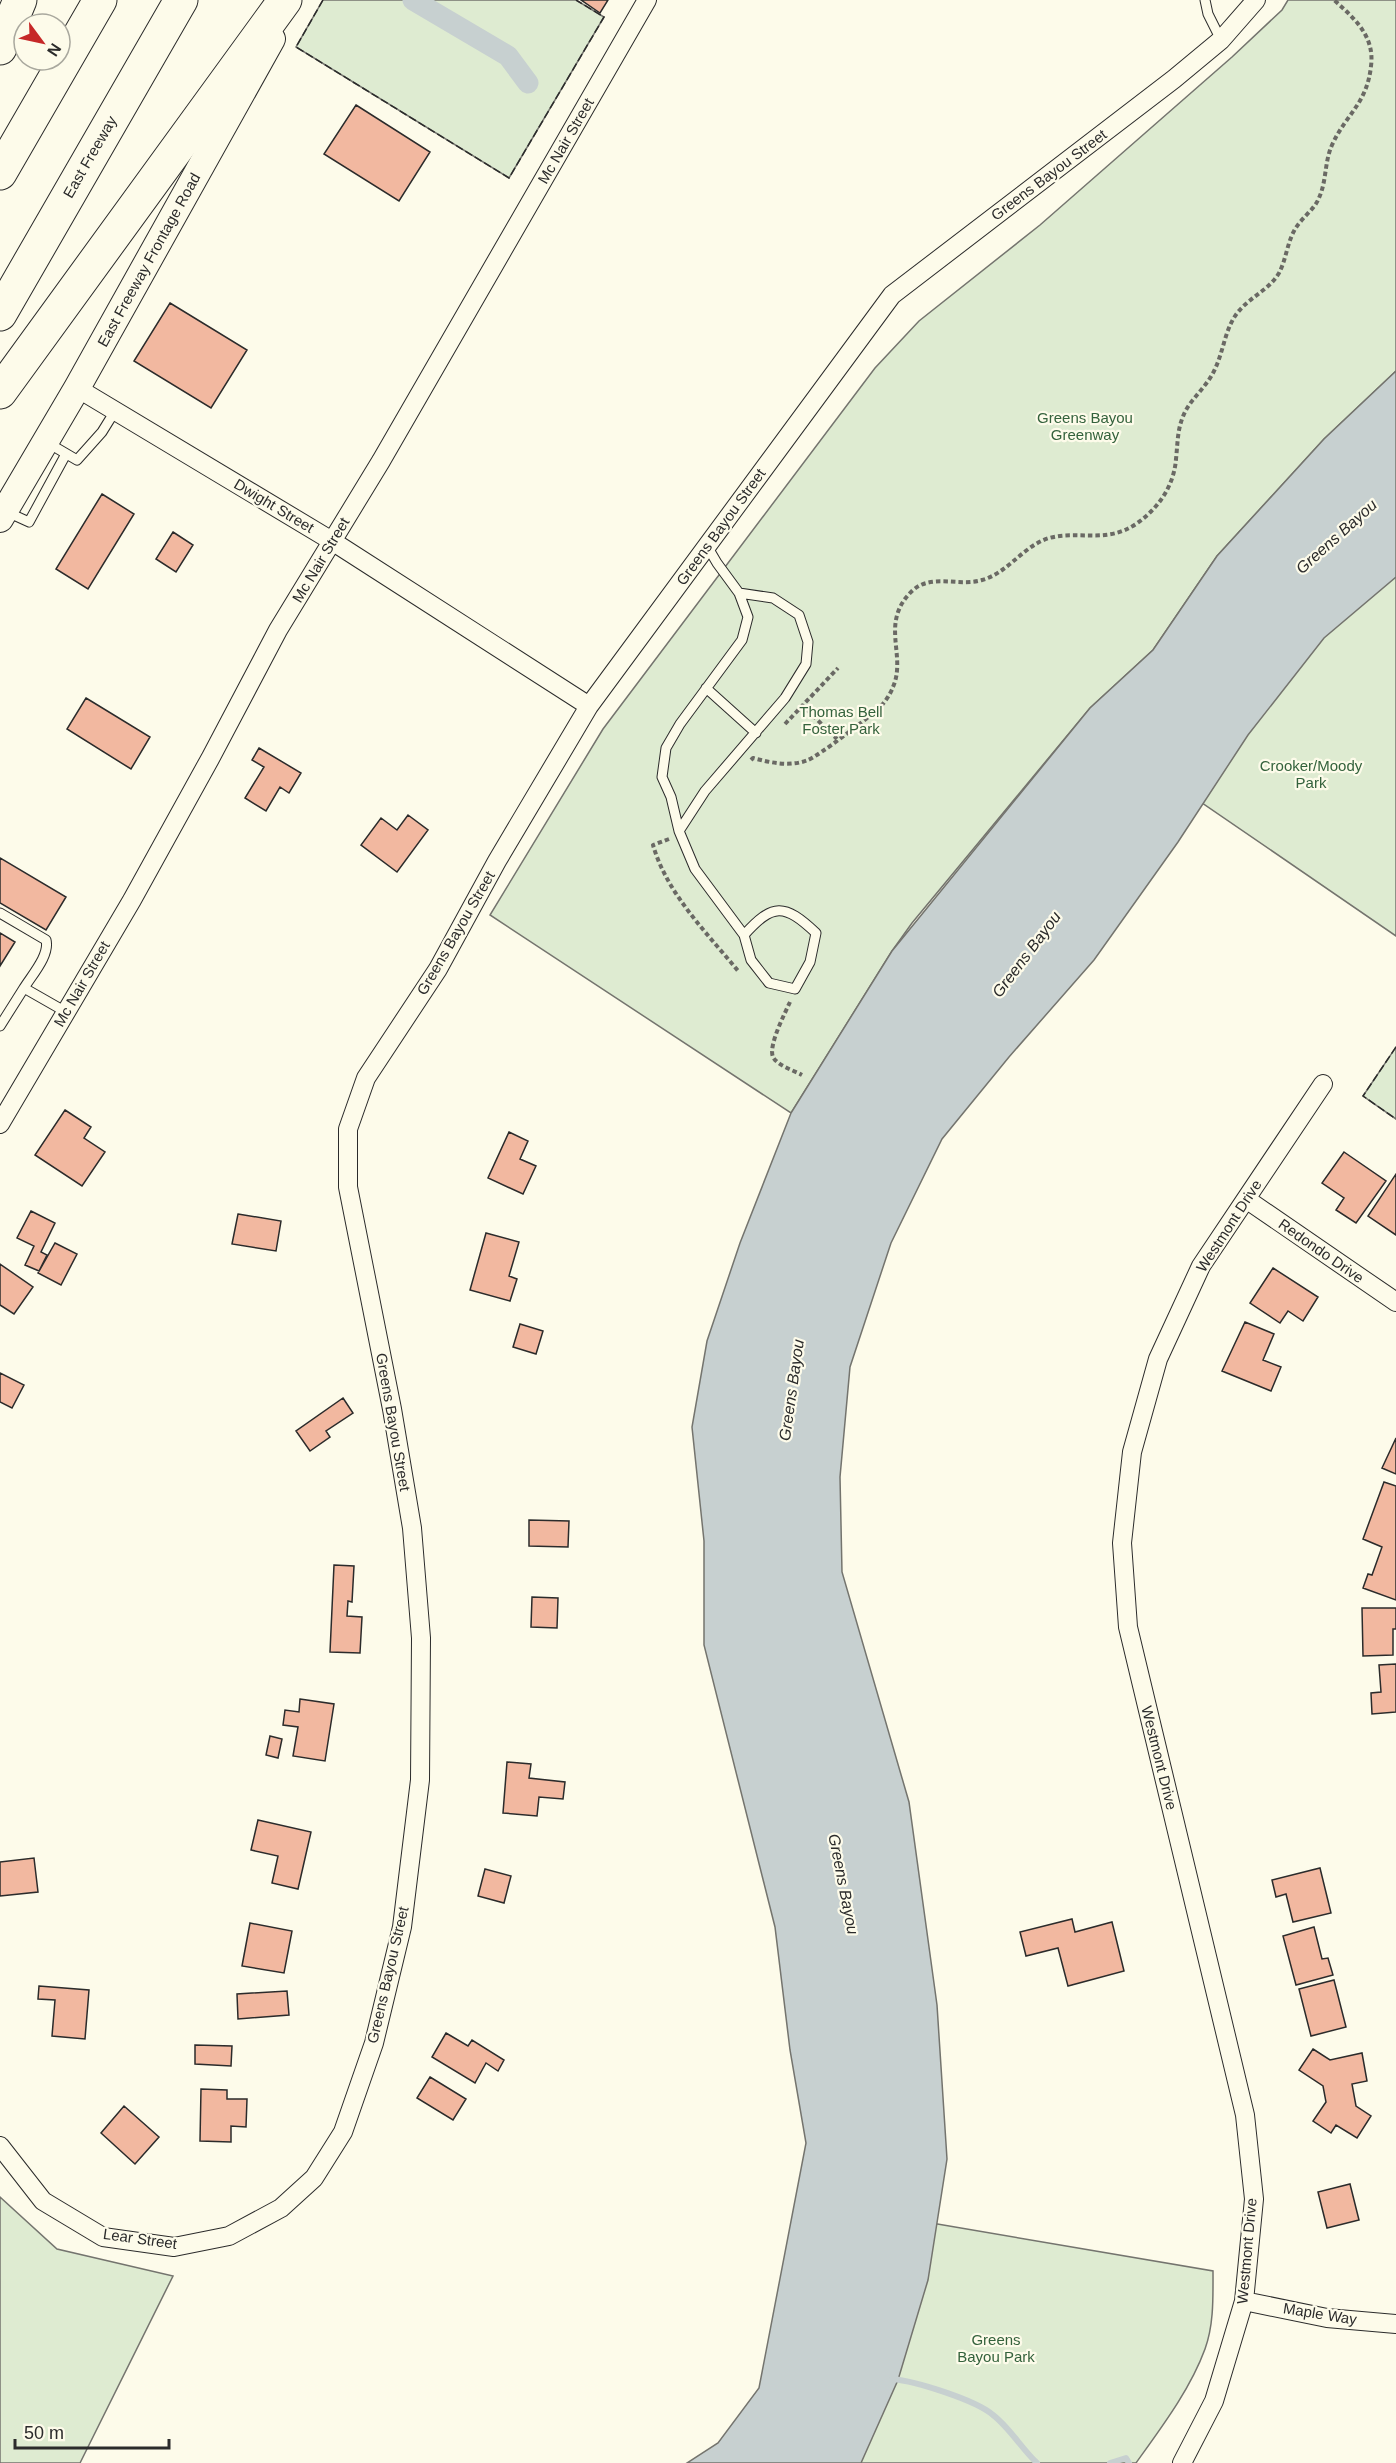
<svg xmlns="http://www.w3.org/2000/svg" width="1396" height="2463" viewBox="0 0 1396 2463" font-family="Helvetica,sans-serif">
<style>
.green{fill:#deebd1;stroke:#74746e;stroke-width:1.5}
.water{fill:#c7d0d0;stroke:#74746e;stroke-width:1.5}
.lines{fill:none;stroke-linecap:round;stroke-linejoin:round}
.stream{stroke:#c7d0d0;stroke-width:6}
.canal{stroke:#c7d0d0;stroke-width:21}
.building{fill:#f2b8a0;stroke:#2b2b2b;stroke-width:1.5}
.lane-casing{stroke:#2b2b2b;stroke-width:11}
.street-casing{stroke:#2b2b2b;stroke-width:20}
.secondary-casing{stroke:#2b2b2b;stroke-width:28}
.highway-casing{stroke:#2b2b2b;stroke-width:35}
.path{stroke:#6a6964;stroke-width:4;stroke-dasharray:4.5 3;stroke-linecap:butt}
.lane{stroke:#fdfbea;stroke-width:9}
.street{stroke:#fdfbea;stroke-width:18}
.secondary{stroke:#fdfbea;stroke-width:26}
.highway{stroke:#fdfbea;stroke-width:33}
.fence{stroke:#2b2b2b;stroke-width:1.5;stroke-dasharray:8 3;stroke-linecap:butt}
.labels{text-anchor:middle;stroke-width:4.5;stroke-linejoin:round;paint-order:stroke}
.street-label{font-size:15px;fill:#2b2b2b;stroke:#fdfbea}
.park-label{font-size:15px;fill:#34623c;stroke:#fdfbea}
.water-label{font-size:16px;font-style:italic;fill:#2b2b2b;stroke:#fdfbea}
</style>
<rect width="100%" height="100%" fill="#fdfbea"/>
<path class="green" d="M323,0H576L604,17L509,178L296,47Z
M1288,0H1396V371L1324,439L1217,556L1153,650L1090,708L912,923L892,951L791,1113L490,915L603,729L875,368L919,321L1040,225L1232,57L1282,10Z
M1396,562V936L1192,796L1293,658Z
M1396,1047V1119L1363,1096Z
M0,2197L57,2249L173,2276L80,2463H0Z
M914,2220L1213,2271C1213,2297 1214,2324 1205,2349C1190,2390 1161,2428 1136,2463H824Z"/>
<path class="water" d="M1396,371V577L1324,638L1248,735L1178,842L1094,960L1009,1057L942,1139L891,1243L850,1367L840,1477L842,1572L909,1802L937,2005L947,2159L928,2280L898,2380L861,2463H687L718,2443L759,2388L806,2143L790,2050L775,1927L704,1645V1541L692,1427L707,1341L740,1243L791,1113L892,951L1090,708L1153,650L1217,556L1324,439Z"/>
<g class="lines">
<path class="stream" d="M892,2379C915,2381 976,2400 993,2415C1009,2427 1022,2449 1037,2463
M1110,2463L1126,2458L1129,2463"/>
<path class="canal" d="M413,0L508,56L528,83"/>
</g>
<path class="building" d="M581,0H608L600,13Z
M356,105L430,152L399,201L324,154Z
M170,303L247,350L211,408L134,361Z
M102,494L134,514L88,589L56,569Z
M173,532L193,545L176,572L156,559Z
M86,698L150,737L131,769L67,729Z
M259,748L301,773L289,793L280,787L266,811L245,798L264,767L252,760Z
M408,815L428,830L397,872L361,845L381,818L397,830Z
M0,858L66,897L46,930L0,903Z
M0,933L15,942L0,966Z
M65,1110L91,1127L84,1138L105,1152L82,1186L35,1155Z
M509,1132L528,1141L520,1159L536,1166L523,1194L488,1178Z
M1344,1152L1386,1181L1356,1223L1336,1210L1344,1198L1322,1183Z
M1396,1174V1235L1368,1216Z
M31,1211L55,1223L41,1252L47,1255L39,1271L25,1265L34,1246L17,1238Z
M238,1214L281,1221L276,1251L232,1244Z
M486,1233L519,1242L509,1276L517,1279L510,1301L470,1290Z
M55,1243L77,1254L61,1285L38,1273Z
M0,1264L33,1287L14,1314L0,1305Z
M1273,1268L1318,1297L1303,1321L1288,1311L1280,1323L1250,1303Z
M1245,1322L1274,1334L1263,1360L1281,1367L1271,1391L1222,1371Z
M520,1324L543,1331L536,1354L513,1347Z
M0,1373L24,1385L12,1408L0,1402Z
M343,1398L353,1413L326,1431L330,1437L310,1451L296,1431Z
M1396,1438V1474L1382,1468Z
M1384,1482L1396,1486V1600L1363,1588L1368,1574L1372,1575L1382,1547L1363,1539Z
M529,1520L569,1521L568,1547L529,1546Z
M334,1565L354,1566L352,1602L348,1601L347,1616L362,1617L360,1653L330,1652Z
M532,1597L558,1598L557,1628L531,1627Z
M1362,1608H1396V1629H1393V1655L1363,1656Z
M1396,1664V1712L1372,1714L1371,1693L1381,1692L1379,1665Z
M300,1699L334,1704L325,1761L293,1756L298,1727L283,1725L285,1710L299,1712Z
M270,1736L282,1739L278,1758L266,1755Z
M507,1762L531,1764L529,1778L565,1782L563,1799L539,1797L537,1816L503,1813Z
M258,1820L311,1832L298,1889L272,1883L278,1856L251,1850Z
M34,1858L38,1892L0,1896V1862Z
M1320,1868L1331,1913L1293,1922L1286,1894L1276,1897L1272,1880Z
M485,1869L511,1876L504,1903L478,1896Z
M1072,1919L1075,1932L1112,1922L1124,1971L1068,1986L1058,1948L1026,1956L1020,1932Z
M250,1923L292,1931L284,1973L242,1966Z
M1314,1927L1322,1959L1328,1958L1333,1975L1296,1985L1283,1936Z
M1334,1980L1346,2027L1311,2036L1299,1989Z
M39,1986L89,1990L85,2039L52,2036L55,2000L38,1999Z
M287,1991L289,2015L238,2019L237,1994Z
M446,2033L468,2046L472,2040L504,2060L498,2071L486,2063L475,2083L432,2057Z
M195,2045L232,2046L231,2066L195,2064Z
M1313,2049L1330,2060L1362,2053L1367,2081L1352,2084L1356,2106L1371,2116L1357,2138L1336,2125L1331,2133L1313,2121L1326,2102L1323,2086L1299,2070Z
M430,2077L466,2099L453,2120L417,2098Z
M201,2089L227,2090V2099H247L246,2127L231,2126V2142L200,2141Z
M124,2106L159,2137L135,2164L101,2133Z
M1350,2184L1359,2220L1327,2228L1318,2192Z"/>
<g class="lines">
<defs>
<path id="lane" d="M1205,0L1208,14L1221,40
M48,443L77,460L102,432L115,411
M7,512L29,522L66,454
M707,546L717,563L739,593L748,617L742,640L680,724L666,748L662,777L671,797L679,831L695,869L744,935L751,960L769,983L795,989L810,962L816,933C784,903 773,903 744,935
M706,688L756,733
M679,831L705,791L785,698L806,664L808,642L799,615L773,598L739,593
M0,913L46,940C50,955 32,975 24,988
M0,1026L24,988L66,1012"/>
<path id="street" d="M77,388L332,541L589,706
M0,1124L132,900L211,757L278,630L381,461L647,0
M1246,1199L1396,1302
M0,2146L43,2201L103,2237L174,2247L229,2236L281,2208L314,2178L343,2132L374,2043L402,1927L420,1780L421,1638L412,1528L392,1409L348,1187V1129L366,1078L438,969L497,861L589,706L892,295L1174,79L1221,40L1256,0
M1244,2301L1327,2318L1396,2324
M1182,2463L1214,2401L1244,2301L1254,2199L1245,2115L1128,1627L1122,1543L1132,1452L1158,1359L1201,1266L1323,1084"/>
<path id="secondary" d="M0,519L77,388L272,39"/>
<path id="highway" d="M0,48L20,0
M0,173L100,0
M0,314L181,0
M0,392L285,0"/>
</defs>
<use href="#lane" class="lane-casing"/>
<use href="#street" class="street-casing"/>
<use href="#secondary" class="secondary-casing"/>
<use href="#highway" class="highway-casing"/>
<path class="path" d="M802,705L837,739
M785,724L838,668
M751,760L753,758C772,763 790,767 808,760C820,755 865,720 877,710C883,705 890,695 893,687C907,655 879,623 912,591C931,573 959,587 982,580C1008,573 1023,546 1049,538C1079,530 1106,544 1136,524C1158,509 1174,486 1176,459C1178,441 1177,427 1186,410C1194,396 1208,385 1215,369C1224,350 1225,328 1238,312C1250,297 1269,290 1279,273C1286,260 1287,244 1294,231C1300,219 1313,211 1318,200C1327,182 1324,163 1332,145C1346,114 1367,104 1371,66C1375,36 1354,18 1334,0
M669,839L653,845C667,894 707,933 739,972
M790,1002C785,1013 768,1046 773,1057C778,1066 793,1070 802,1075"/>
<use href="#lane" class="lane"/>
<use href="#street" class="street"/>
<use href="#secondary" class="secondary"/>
<use href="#highway" class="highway"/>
<path class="fence" d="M323,0L296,47L509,178L604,17L576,0
M1396,1047L1363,1096L1396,1119"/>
</g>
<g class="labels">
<g class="street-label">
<text transform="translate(566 141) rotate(-60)" y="5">Mc Nair Street</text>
<text transform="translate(90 157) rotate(-60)" y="5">East Freeway</text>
<text transform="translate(1049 175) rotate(-37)" y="5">Greens Bayou Street</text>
<text transform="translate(149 260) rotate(-61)" y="5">East Freeway Frontage Road</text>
<text transform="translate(274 506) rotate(31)" y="5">Dwight Street</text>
<text transform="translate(721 527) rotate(-54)" y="5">Greens Bayou Street</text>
<text transform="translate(321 560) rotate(-59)" y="5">Mc Nair Street</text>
<text transform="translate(456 933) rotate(-60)" y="5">Greens Bayou Street</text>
<text transform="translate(82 984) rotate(-60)" y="5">Mc Nair Street</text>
<text transform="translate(1229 1226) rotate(-57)" y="5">Westmont Drive</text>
<text transform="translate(1321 1251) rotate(35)" y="5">Redondo Drive</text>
<text transform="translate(393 1422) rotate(80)" y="5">Greens Bayou Street</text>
<text transform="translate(1159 1758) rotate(76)" y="5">Westmont Drive</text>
<text transform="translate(388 1975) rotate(-77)" y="5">Greens Bayou Street</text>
<text transform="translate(140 2239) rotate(8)" y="5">Lear Street</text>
<text transform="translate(1247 2251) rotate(-85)" y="5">Westmont Drive</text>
<text transform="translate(1320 2314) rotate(9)" y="5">Maple Way</text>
</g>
<g class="park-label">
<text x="1085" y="423">Greens Bayou<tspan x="1085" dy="17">Greenway</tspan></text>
<text x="841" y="717">Thomas Bell<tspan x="841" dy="17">Foster Park</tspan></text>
<text x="1311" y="771">Crooker/Moody<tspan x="1311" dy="17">Park</tspan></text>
<text x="996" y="2345">Greens<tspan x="996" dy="17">Bayou Park</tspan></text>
</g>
<g class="water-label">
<text transform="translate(1336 536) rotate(-42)" y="6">Greens Bayou</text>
<text transform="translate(1026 954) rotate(-53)" y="6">Greens Bayou</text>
<text transform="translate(791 1390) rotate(-82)" y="6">Greens Bayou</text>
<text transform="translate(844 1884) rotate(79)" y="6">Greens Bayou</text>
</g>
</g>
<g transform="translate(42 42) rotate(123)"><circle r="28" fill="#fdfbea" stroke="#a9a89e" stroke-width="1.5"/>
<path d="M0-4.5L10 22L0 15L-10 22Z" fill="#c62828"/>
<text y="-9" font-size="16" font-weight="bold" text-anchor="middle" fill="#2b2b2b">N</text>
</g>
<path d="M15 2439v9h154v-9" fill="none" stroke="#2b2b2b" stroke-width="3"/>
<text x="24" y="2439" font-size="18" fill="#2b2b2b" stroke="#fdfbea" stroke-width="4.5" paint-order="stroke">50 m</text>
</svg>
